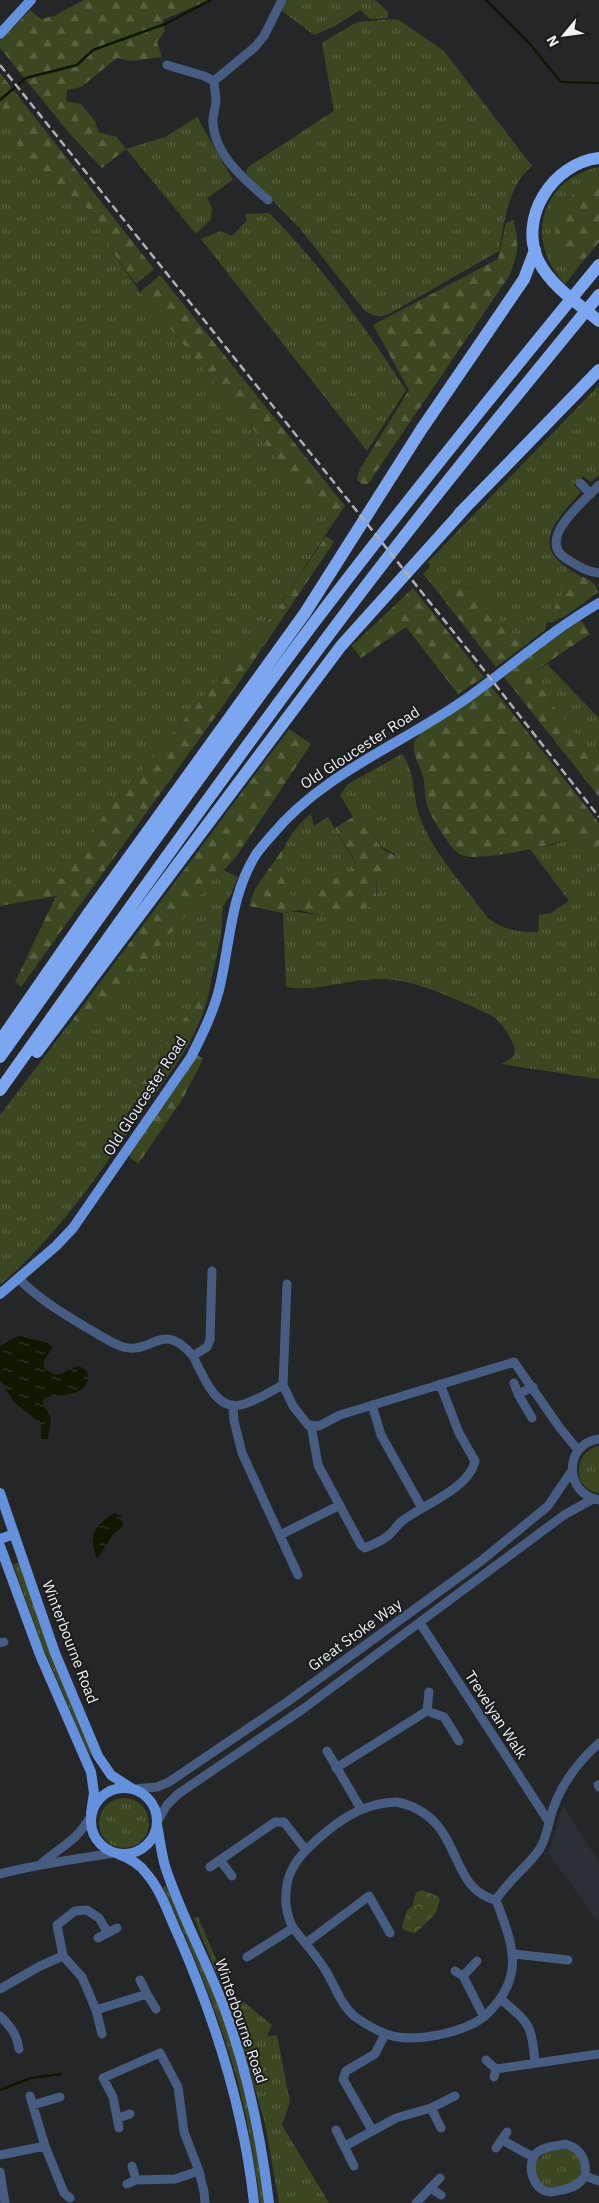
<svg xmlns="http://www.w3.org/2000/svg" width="599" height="2203" viewBox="0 0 599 2203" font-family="'IBM Plex Sans',sans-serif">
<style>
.built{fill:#2b2f36}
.grass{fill:url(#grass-tufts)}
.forest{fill:url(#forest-firs)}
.park{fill:url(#park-crowns)}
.water{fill:url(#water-ripples)}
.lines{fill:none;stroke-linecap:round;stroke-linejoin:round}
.stream{stroke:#101700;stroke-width:2.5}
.minor{stroke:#465c81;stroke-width:9}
.major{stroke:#6590dc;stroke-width:10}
.highway{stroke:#7ca6ef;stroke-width:12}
.rail{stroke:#afb0b2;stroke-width:2.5;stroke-dasharray:8 4;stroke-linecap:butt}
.labels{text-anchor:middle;stroke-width:4;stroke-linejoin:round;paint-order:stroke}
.street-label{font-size:15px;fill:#f0f1f3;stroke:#1b1c1e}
</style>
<defs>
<pattern id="grass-tufts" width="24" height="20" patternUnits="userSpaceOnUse" patternTransform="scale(1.25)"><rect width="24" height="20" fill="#3b4720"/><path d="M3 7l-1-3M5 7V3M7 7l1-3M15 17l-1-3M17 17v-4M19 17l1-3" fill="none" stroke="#586241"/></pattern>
<pattern id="forest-firs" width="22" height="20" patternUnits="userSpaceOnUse" patternTransform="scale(1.25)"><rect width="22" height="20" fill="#3b4720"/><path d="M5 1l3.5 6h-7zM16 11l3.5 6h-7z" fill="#586241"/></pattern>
<pattern id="park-crowns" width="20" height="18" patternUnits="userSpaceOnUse" patternTransform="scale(1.25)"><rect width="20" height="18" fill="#3b4720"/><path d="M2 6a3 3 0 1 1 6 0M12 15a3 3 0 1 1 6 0" fill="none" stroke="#586241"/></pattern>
<pattern id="water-ripples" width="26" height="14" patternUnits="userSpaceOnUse" patternTransform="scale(1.25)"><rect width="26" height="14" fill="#101700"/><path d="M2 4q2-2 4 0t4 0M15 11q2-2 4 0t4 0" fill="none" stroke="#333926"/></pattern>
</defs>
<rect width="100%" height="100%" fill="#242628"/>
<path class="built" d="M563,1806L599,1862V1918L597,1920L548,1853Z"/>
<path class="grass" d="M287,0H375L388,12V18L370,19L360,10L335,26L314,35L282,11Z
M391,19L399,20L444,51L532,166C508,185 504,223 499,251L391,313C380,318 376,317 365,311L301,230L246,173L248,167L334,111L322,43L357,22Z
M197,117L233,180L207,198L212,208L211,219L196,234L126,149L165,137Z
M18,118V147L37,178L78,200L94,214L115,255L140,292L332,525L277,610L105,813L66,877L0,893V129L2,124Z
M599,167V181L582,185L567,200L573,261L584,260L565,284C524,241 540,179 599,167Z
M269,213C322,266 365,327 406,390L367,451L201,239L221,231L232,236L247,220L245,214Z
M599,385V475L591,482L583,476L574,485L581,492C567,508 536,536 556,558C562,565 571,570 578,575C566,589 553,602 553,622L546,623V629L528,643C501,630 496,612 480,590L457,585L440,595L423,574L430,567L428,562Z
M547,664L599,718V764L560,715L532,673Z
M402,754C416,773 412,798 421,820C434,854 466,888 488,918C503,930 518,932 538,932L539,915L551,913L569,901L530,849L552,845L577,837L599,867V1079L500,1064C517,1057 518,1053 509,1036C506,1030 500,1022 495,1018C488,1013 478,1010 471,1006C441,993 410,978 376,979C346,980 317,992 286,987L283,913C301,910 305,914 321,915C339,916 354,913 371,906L377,894L376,880L380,875L385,873L396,855L382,847L350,800L345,803L340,795L348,784Z
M311,814L314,826L328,817L356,864C344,881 313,895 293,899C289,890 282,880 280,870C277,851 296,825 311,814Z
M223,870L238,877L230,896L223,906L221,936L213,972L207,971L197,999L138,1090L150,1101C104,1166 61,1233 0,1285V1115L73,1019L83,1028L188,913L213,877Z
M599,1446V1493C571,1490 573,1451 599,1446Z
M22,1562L93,1754L90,1756L42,1645L13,1564Z
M99 1823a25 25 0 1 1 50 0a25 25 0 1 1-50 0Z
M167,1885C187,1932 211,1980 227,2029C246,2086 256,2144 265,2203H260C254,2159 247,2115 235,2072C216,2008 191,1947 163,1887Z
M198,1917L230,1991L272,2025L267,2036L277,2035L290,2102L282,2125L329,2203H279L265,2124L233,2013L194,1918Z
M563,2148C577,2151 584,2161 580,2175C574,2186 554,2194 542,2185C539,2183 537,2178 534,2176L535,2162L545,2153Z"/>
<path class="forest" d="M84,0H209L163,20L165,31L157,42L162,57L131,61L117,58L81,87L67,90L66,101L81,104L95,121L99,132L117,137L126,149L102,168L70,134L0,48V41L30,10L41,19L54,16Z
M0,73L154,269L136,284L115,255L94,214L78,200L37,178L25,165L18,147V118L3,124L0,129Z
M599,181V242L584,260L573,261L560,256L555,235L557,218L567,200L582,185Z
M513,220C520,242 518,255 509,276L368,484H362L357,480L360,469L409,390L373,325L498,259L506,223Z
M160,275L345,506L332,525L140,292Z
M326,536L334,542L223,706L21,987L15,982L56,896L0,906V893L66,877L105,813L277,610Z
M578,575C588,579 595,581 598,592L567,615L553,622C552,602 565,590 578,575Z
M456,585L480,590C496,612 501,630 528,643L496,667L440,595Z
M413,588L484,677L458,694L406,627L361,658L352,646Z
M581,620L590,634L532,673L560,715L599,764V797L504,677L538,650Z
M491,686L599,823V867L577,837C556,844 479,863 461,855C451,850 430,816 427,805C425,797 425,790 424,782C423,769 411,756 414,742L420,734Z
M289,729L311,744L236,857L225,869L213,877L188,913L116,997L83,1028L73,1019Z
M350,800H353L358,804C364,814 375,841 382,848C392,857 398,851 399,868L393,874L380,875L376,880V899L371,906L359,911L343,915H319L299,910L283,913L249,906L255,889L284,847C278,870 283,878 293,899L304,896L352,869L356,863L335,828L353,817L345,803Z
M207,971L213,972C210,984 209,998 204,1010C192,1045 171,1072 150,1101L138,1090L197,999Z
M196,1054L203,1059L182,1100L138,1164L127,1155Z"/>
<path class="park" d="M421,1890L438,1896L440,1900L436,1913L417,1932L413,1933L404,1930L402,1927L407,1910L412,1907L416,1893Z"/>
<path class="water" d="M21,1336C32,1341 44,1339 53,1347L44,1360V1368C60,1382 64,1369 79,1366L87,1371C94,1397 60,1394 44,1398L43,1404L51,1417L48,1439H41V1424L14,1402L0,1380V1346L16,1337Z
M114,1513L122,1516L123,1526L112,1536L97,1559C88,1534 93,1528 114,1513Z"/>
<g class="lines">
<path class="stream" d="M486,0L529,43L561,82L599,83
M0,100L26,78L77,65L93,50L165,24L211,0
M0,2090L31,2078L61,2074"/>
<path class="minor" d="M167,65L204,76L214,81C214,88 216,94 216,100C216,108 212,115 213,123C215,156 245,180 268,200
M214,81L255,47L264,36L282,0
M580,483L591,494
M599,573C588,572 580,567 570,561C532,541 583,503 599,485
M212,1271L210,1340L207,1347L193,1356C203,1375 216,1414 244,1404C258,1400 271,1391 283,1385
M19,1279C40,1300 64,1314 89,1329C100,1335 111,1343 123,1347C153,1355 162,1319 193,1356
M287,1284L283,1385L293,1406L308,1425L319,1426L340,1415L514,1362L560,1428L578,1450
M514,1383L518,1394
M372,1405L381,1435L422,1508
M233,1406L234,1421L242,1453L298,1575
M532,1418L518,1394L533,1387
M311,1425L318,1465L361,1545L365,1548C374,1544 382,1541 389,1535C394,1531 397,1525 402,1521C424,1504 469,1489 475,1461L459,1433L440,1384
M599,1439C563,1444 564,1494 599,1500
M280,1535L340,1505
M420,1623L549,1822
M0,1643L4,1642
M427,1711L444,1717L459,1741
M327,1751L361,1809
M336,1768L427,1711L429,1692
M598,1785L599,1787
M133,1789L157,1787L169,1782L287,1702L481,1561L548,1506L571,1472
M397,1802C466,1817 445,1888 496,1900C513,1945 526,1976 487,2014C468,2033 409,2045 384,2033C374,2029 362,2022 354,2016C340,2004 334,1983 324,1968C315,1954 304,1942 294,1929C289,1922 287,1912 286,1904C283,1870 301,1853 326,1832C348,1814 368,1803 397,1802Z
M157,1822L167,1805L178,1794L303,1709L564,1515L593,1499
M220,1860L275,1822H284L305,1849
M41,1864C62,1845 77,1842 91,1815
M210,1867L220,1860L232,1876
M0,1874C38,1864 76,1859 115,1853
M496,1900C508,1881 526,1868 539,1850C547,1838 548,1823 553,1809C562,1783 578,1762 599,1743
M98,1938L117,1928
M306,1943L369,1896L390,1933
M514,1954L568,1960
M247,1957L293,1928
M455,1971L463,1976L484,2017
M463,1976L477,1961
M140,1980L147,1994
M0,1989L40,1966L63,1956
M502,2000C531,2025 531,2024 535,2063
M96,2010L147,1994L156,2009
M0,2016C10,2026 17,2034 19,2049
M102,2034L96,2010L82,1977L63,1956L57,1925L75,1911L87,1910L99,1918L108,1933
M486,2060L496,2069L494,2077
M496,2069L599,2054
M30,2096L45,2146L64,2193L70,2198
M33,2105L60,2097
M118,2118L130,2114
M119,2128L113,2097L103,2078L160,2053L178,2087L184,2132L199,2171L204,2192L205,2203
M441,2128L431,2108L455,2096
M336,2130L354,2166
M372,2130L343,2079L346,2071L375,2054L385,2034
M502,2140L533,2157
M565,2144C581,2148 587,2160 585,2176C579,2185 573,2187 563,2190C559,2190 555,2192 551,2192C532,2192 524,2161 539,2151C546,2146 557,2146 565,2144Z
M345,2146L396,2118L431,2108
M496,2148L507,2132
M0,2155L45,2146
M132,2166L136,2180
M0,2172L5,2203
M585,2176L599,2181
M127,2184L136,2180L175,2179L199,2171
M430,2188L441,2195
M416,2203L440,2178"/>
<path class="major" d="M0,34L31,0
M0,1294L56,1246L73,1228L191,1057C202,1035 213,1013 219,990C230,945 230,897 255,856C260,848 266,842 272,835C324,772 405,743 470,696C513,665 552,630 599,603
M0,1493L55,1653L98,1756L111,1775L131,1788
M0,1539L14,1534
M0,1546L40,1655L91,1772L94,1793L91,1813
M91 1821a33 33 0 1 1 66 0a33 33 0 1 1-66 0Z
M157,1825C160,1839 161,1852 165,1866C181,1916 207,1961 225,2010C248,2073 261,2137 269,2203
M118,1854C129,1858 139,1863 146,1873C162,1891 169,1916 179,1937C216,2022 244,2110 254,2203"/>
<path class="highway" d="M599,158C553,163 517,218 539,262C552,287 578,303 599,321
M459,514L599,370
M0,1041L88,914L305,613L421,430L524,279L535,250
M37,1052L341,646L465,508
M0,1057C103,912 206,767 313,624C405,502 502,383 599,265
M0,1090C113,931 226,772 343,616C425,507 512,401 599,295"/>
<path class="rail" d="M0,65L476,660L599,817"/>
</g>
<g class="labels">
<g class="street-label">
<text transform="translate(360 748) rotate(-33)" y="5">Old Gloucester Road</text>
<text transform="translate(145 1096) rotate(-57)" y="5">Old Gloucester Road</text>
<text transform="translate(355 1635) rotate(-36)" y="5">Great Stoke Way</text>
<text transform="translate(70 1642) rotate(69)" y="5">Winterbourne Road</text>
<text transform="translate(496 1715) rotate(57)" y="5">Trevelyan Walk</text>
<text transform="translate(241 2021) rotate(71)" y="5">Winterbourne Road</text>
</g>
</g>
<g transform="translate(564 35) rotate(241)" stroke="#1b1c1e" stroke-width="4" paint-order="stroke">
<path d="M0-4L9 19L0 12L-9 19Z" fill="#f0f1f3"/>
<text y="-8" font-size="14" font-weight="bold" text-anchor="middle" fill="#f0f1f3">N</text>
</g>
</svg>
